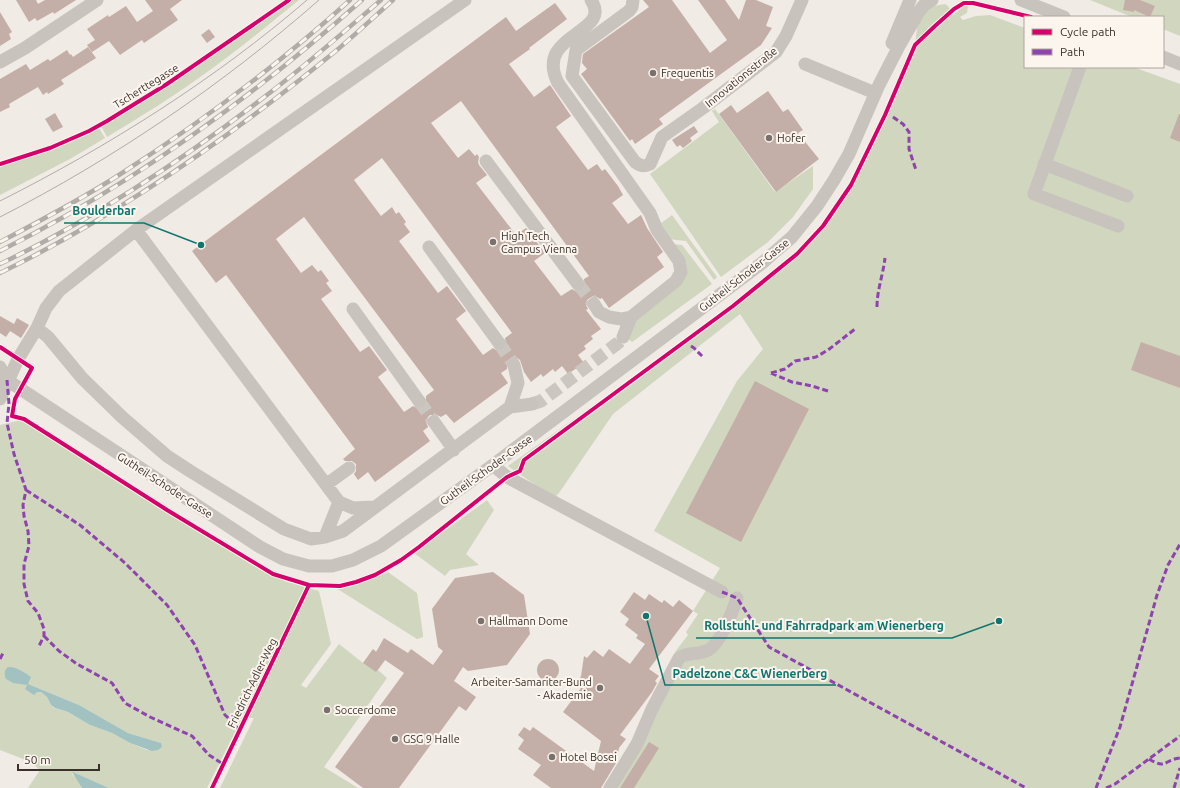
<svg xmlns="http://www.w3.org/2000/svg" width="1180" height="788" viewBox="0 0 1180 788" font-family="Ubuntu,sans-serif">
<style>
.green{fill:#d1d6bf;fill-rule:evenodd}
.water{fill:#a1c2c1}
.building{fill:#c3afa7;fill-rule:evenodd}
.lines{fill:none;stroke-linecap:round;stroke-linejoin:round}
.minor-tunnel{stroke:#ccc6c0;stroke-width:13;stroke-dasharray:13 6;stroke-linecap:butt}
.minor{stroke:#c9c3be;stroke-width:13}
.tram{stroke:#b1aca8;stroke-width:1}
.rail-casing{stroke:#b1aca8;stroke-width:4.5}
.rail{stroke:#fbf5ee;stroke-width:3;stroke-dasharray:9;stroke-linecap:butt}
.quiet{stroke:#8e44ad;stroke-width:3;stroke-dasharray:6 3;stroke-linecap:butt}
.cycleway-casing{stroke:#fbf5ee;stroke-width:6}
.cycleway{stroke:#d6006c;stroke-width:4}
.poi-dot{fill:#7a716c;stroke:#fbf5ee;stroke-width:1.5}
.labels{text-anchor:middle;stroke-width:4;stroke-linejoin:round;paint-order:stroke}
.poi-label{font-size:11px;fill:#3b302b;stroke:#fbf5ee;text-anchor:start}
.street-label{font-size:11px;fill:#3b302b;stroke:#fbf5ee}
.leader{fill:none;stroke:#0f766e;stroke-width:1.5}
.callout-dot{fill:#0f766e;stroke:#fbf5ee;stroke-width:1.5}
.callout-label{font-size:12px;text-anchor:middle;font-weight:bold;fill:#0f766e;stroke:#fbf5ee;stroke-width:4;stroke-linejoin:round;paint-order:stroke}
</style>
<rect width="100%" height="100%" fill="#f0ebe5"/>
<path class="green" d="M293,0H299C269,24 241,48 210,70C177,94 142,116 107,137L101,126L138,105L213,56Z
M1090,0H1180V36L1163,29V17H1132Z
M945,4L948,6L953,15L964,6L968,5L967,13L960,17L963,20L976,16L990,15L1025,28V67H1133L1180,84V788H603L634,744L678,656L675,652L688,635L686,632L698,614L693,611L720,568L654,531L737,381L763,349L740,314L613,414L559,493L554,498L508,466L733,306L797,254L823,226L851,185L885,115L915,45L918,19L923,12L934,6Z
M715,109L775,192L813,166V189L793,217L768,242L721,277L650,174L719,122L712,111Z
M99,128L105,138L70,159L0,195V166L49,151Z
M672,215L717,277L714,280L686,241L668,239L660,224Z
M671,244L682,245L712,284L632,342L627,338L637,316L679,284Z
M21,420L167,512L271,575L287,582L319,591L331,644L301,685L306,688L339,644L363,663L373,649L386,659L378,670L387,678L324,767L358,788H220L254,718H242L207,788H109L73,772L72,774L77,779L82,788H28L40,770L31,762L0,750V425ZM24,672L28,684L79,705L128,733L161,743L147,750L130,743L112,733L90,725L68,712L54,708L51,705L47,697L41,692L25,689L27,685Z
M487,500L494,510L466,554L479,565L450,570L445,576L414,553Z
M388,572L417,593L423,634V637L417,639L336,588L356,585Z"/>
<path class="water" d="M8,667C17,667 24,672 31,677L28,684L79,705L128,733L161,743L162,747L158,750L152,751L130,743L112,733L90,725L68,712L55,708L51,705L47,697L41,692H37L34,695L25,689L27,685L13,683L6,679C4,674 4,670 8,667Z
M72,772H73L109,788H82Z"/>
<path class="building" d="M16,0H36L38,4L45,0H76L54,14L53,12L37,21L35,18L29,22Z
M145,0H182L170,9L178,20L144,43L142,40L120,55L109,41L92,52L87,45L95,40L87,29L108,15L109,17L126,6L137,22L153,11Z
M643,0H672L710,53L727,40L698,0H725L739,20L746,0H756L773,7L766,26L772,28L761,45L659,119L663,124L635,144L632,139L630,141L581,74L587,69L582,63L583,54L649,7Z
M1125,0H1140L1155,6L1150,17L1134,10V12L1123,10Z
M555,3L567,19L529,48L530,49L509,64L534,97L550,85L571,116L556,127L588,170L597,164L602,171L605,169L618,186L623,195L612,203L628,224L641,215L647,228L663,252L657,257L664,267L609,308L602,298L600,299L597,297L593,296L587,300L586,305L588,309L586,310L601,329L591,336L593,339L584,346L586,349L578,355L584,363L568,374L562,366L555,372L553,369L543,377L541,374L531,382L524,372L520,360L517,358L512,357L507,362V369L501,373L508,383L454,423L446,414L441,417L437,415H430L427,418L426,422L428,427L423,431L430,441L375,482L368,472L358,480L354,474L356,471V464L352,461H345L343,459L355,449L226,275L216,283L192,251L506,17L516,31ZM461,101L589,276L584,279L585,287L582,291H575L572,289L561,296L534,261L545,253L526,228L516,235L476,183L487,175L479,165L478,162L479,157L477,154L475,156L469,149L458,158L431,123ZM382,158L512,333L505,338L506,346L503,350H496L493,348L483,355L456,319L466,311L447,286L438,293L399,241L410,232L404,224L406,222L399,212L396,214L392,207L381,216L354,180ZM304,217L434,390L426,396V404L423,408L419,409L413,406L404,412L378,377L387,370L369,346L360,352L321,299L332,291L326,283L329,281L321,270L318,272L312,265L301,273L276,239Z
M0,12L12,32L9,34L11,39L0,46Z
M209,29L215,37L207,43L201,35Z
M88,47L96,58L61,80L64,84L48,94L47,92L43,95L38,87L9,104L10,107L0,112V79L26,64L30,70L48,59L50,61L67,50L70,55L71,54L73,57Z
M768,91L783,112L788,109L803,130L798,133L819,159L776,192L719,114L731,105L737,113Z
M55,113L63,127L53,132L45,119Z
M1179,114H1180V142L1170,138Z
M694,126L698,132L690,138L692,141L683,148L680,145L677,147L672,140Z
M0,316L14,324L17,318L29,325L21,338L10,331L6,337L0,333Z
M1141,342L1180,356V388L1131,370Z
M755,381L809,409L741,542L686,513Z
M493,572L524,595L530,634L507,665L468,671L463,667L454,681L476,697L466,711L459,706L399,788H363L335,767L404,673L385,660L376,672L363,663L373,649L376,652L384,638L408,653L411,649L433,665L443,651L438,647L432,609L455,578Z
M634,592L645,600L649,594L662,603L664,600L673,607L679,600L693,611L649,669L659,676L655,681L657,683L652,692L620,735L626,739L619,748L616,763L601,788H551L533,775L541,765L518,749L524,740L518,735L524,727L530,731L533,727L594,771L601,741L563,712L581,688L577,685L581,676L584,656L587,658L594,650L603,657L609,649L630,664L645,644L636,638L638,635L625,625L629,619L620,612Z
M537 670a11 11 0 1 1 22 0a11 11 0 1 1-22 0Z
M649,742L659,748L634,788H620Z"/>
<g class="lines">
<path class="minor-tunnel" d="M578,284L594,304
M499,343L514,365
M419,401L434,422
M532,404L541,401L618,343L623,337"/>
<path class="minor" d="M591,0C614,34 533,33 558,83L650,213L657,230L679,261L681,272L676,281L631,317L621,319L609,317L599,312L594,304
M633,0L632,7L629,11L576,50L572,76L635,162C641,166 643,167 650,164L662,137L703,108L776,52L786,36L802,0
M1021,0L1064,17
M892,43L910,0
M1163,57L1180,64
M0,62L25,48L97,0
M805,64L875,93
M1080,67L1034,194L1118,226
M486,161L578,284
M1044,164L1127,196
M429,247L499,343
M353,309L419,401
M37,328L48,337L82,378L122,417L167,456L190,471L284,529L311,539L325,537L339,502L136,230
M623,337L631,317
M0,367L7,380
M0,379L7,380L260,547L283,559L309,566H332L353,560L381,546L493,465L762,263L792,237L817,206L834,180L849,154L879,85L899,46L918,13L924,5L932,0
M0,399L18,359L37,328L46,308L59,291L136,230L465,0
M510,407L518,383L514,365
M434,422L454,450
M493,465L507,477L722,592
M327,484L349,468
M339,502L353,508L374,507
M325,537L343,531L510,407L532,404
M610,788L637,744L652,709L679,658C687,652 697,655 706,651C719,647 733,611 737,598"/>
<path class="tram" d="M0,201C109,146 214,80 307,0
M0,217C115,158 222,85 319,0"/>
<defs>
<path id="rail" d="M0,242C40,221 80,200 119,175C200,123 278,65 350,0
M0,251C132,185 252,98 362,0
M0,264C98,217 190,155 276,88C312,60 346,30 381,0
M0,273C121,214 233,135 337,50C356,34 374,17 393,0"/>
</defs>
<use href="#rail" class="rail-casing"/>
<use href="#rail" class="rail"/>
<path class="quiet" d="M893,117L903,124L909,132V149L916,170
M877,307C877,290 883,275 885,258
M691,346L694,348L704,358
M771,373L785,369L795,361L816,357L828,350L855,329
M771,373L792,382L812,386L828,391
M7,380L9,404L7,423L14,454L26,490L23,505L24,516L28,531L29,546L24,564V584L28,601L38,613L44,629V636L39,646
M26,490L80,525L125,563L167,605L195,645L225,715L235,724L239,730
M722,592L737,598L769,647L1026,788
M44,636L59,651L77,664L112,683L125,703L150,717L192,736L209,755L223,764
M0,659L4,651
M1149,759C1167,770 1163,760 1180,758
M1096,788L1120,727L1157,595L1168,565L1180,544
M1106,788L1115,784L1180,736
M1174,788L1180,768"/>
<defs>
<path id="cycleway" d="M0,164L50,148L89,131L107,121L167,84L289,0
M0,347L32,368L15,399L12,416L24,419L167,510L273,574L309,585L340,586L356,582L375,575L401,560L419,547L507,477L520,471L524,460L733,306L797,254L823,226L851,185L885,115L915,45L935,26L954,9L964,3H973L1031,17
M212,788L309,585"/>
</defs>
<use href="#cycleway" class="cycleway-casing"/>
<use href="#cycleway" class="cycleway"/>
</g>
<g class="poi-dot">
<circle cx="653" cy="73" r="4"/>
<circle cx="769" cy="138" r="4"/>
<circle cx="493" cy="242" r="4"/>
<circle cx="481" cy="621" r="4"/>
<circle cx="600" cy="688" r="4"/>
<circle cx="327" cy="710" r="4"/>
<circle cx="395" cy="739" r="4"/>
<circle cx="552" cy="757" r="4"/>
</g>
<g class="labels">
<g class="poi-label">
<text x="661" y="77">Frequentis</text>
<text x="777" y="142">Hofer</text>
<text x="501" y="240">High Tech<tspan x="501" dy="13">Campus Vienna</tspan></text>
<text x="489" y="625">Hallmann Dome</text>
<text x="592" y="686" text-anchor="end">Arbeiter-Samariter-Bund<tspan x="592" dy="13">- Akademie</tspan></text>
<text x="335" y="714">Soccerdome</text>
<text x="403" y="743">GSG 9 Halle</text>
<text x="560" y="761">Hotel Bosei</text>
</g>
<g class="street-label">
<text transform="translate(741 77) rotate(-39)" y="4">Innovationsstraße</text>
<text transform="translate(146 86) rotate(-32)" y="4">Tscherttegasse</text>
<text transform="translate(744 275) rotate(-38)" y="4">Gutheil-Schoder-Gasse</text>
<text transform="translate(486 470) rotate(-36)" y="4">Gutheil-Schoder-Gasse</text>
<text transform="translate(165 485) rotate(33)" y="4">Gutheil-Schoder-Gasse</text>
<text transform="translate(252 683) rotate(-64)" y="4">Friedrich-Adler-Weg</text>
</g>
</g>
<path class="leader" d="M201 245L144 223H64M999 621L952 638H696M646 616L665 685H836"/>
<g class="callout-dot">
<circle cx="201" cy="245" r="4"/>
<circle cx="999" cy="621" r="4"/>
<circle cx="646" cy="616" r="4"/>
</g>
<g class="callout-label">
<text x="104" y="215">Boulderbar</text>
<text x="824" y="630">Rollstuhl- und Fahrradpark am Wienerberg</text>
<text x="750" y="678">Padelzone C&amp;C Wienerberg</text>
</g>
<rect x="1024" y="16" width="140" height="52" fill="#fbf5ee" stroke="#aea6a0"/>
<rect x="1032" y="29" width="20" height="6" fill="#d6006c" stroke="#aea6a0"/>
<text x="1060" y="36" font-size="12" fill="#3b302b">Cycle path</text>
<rect x="1032" y="49" width="20" height="6" fill="#8e44ad" stroke="#aea6a0"/>
<text x="1060" y="56" font-size="12" fill="#3b302b">Path</text>
<path d="M18 764v6h81v-6" fill="none" stroke="#3b302b" stroke-width="2"/>
<text x="24" y="764" font-size="12" fill="#3b302b" stroke="#fbf5ee" stroke-width="3" paint-order="stroke">50 m</text>
</svg>
